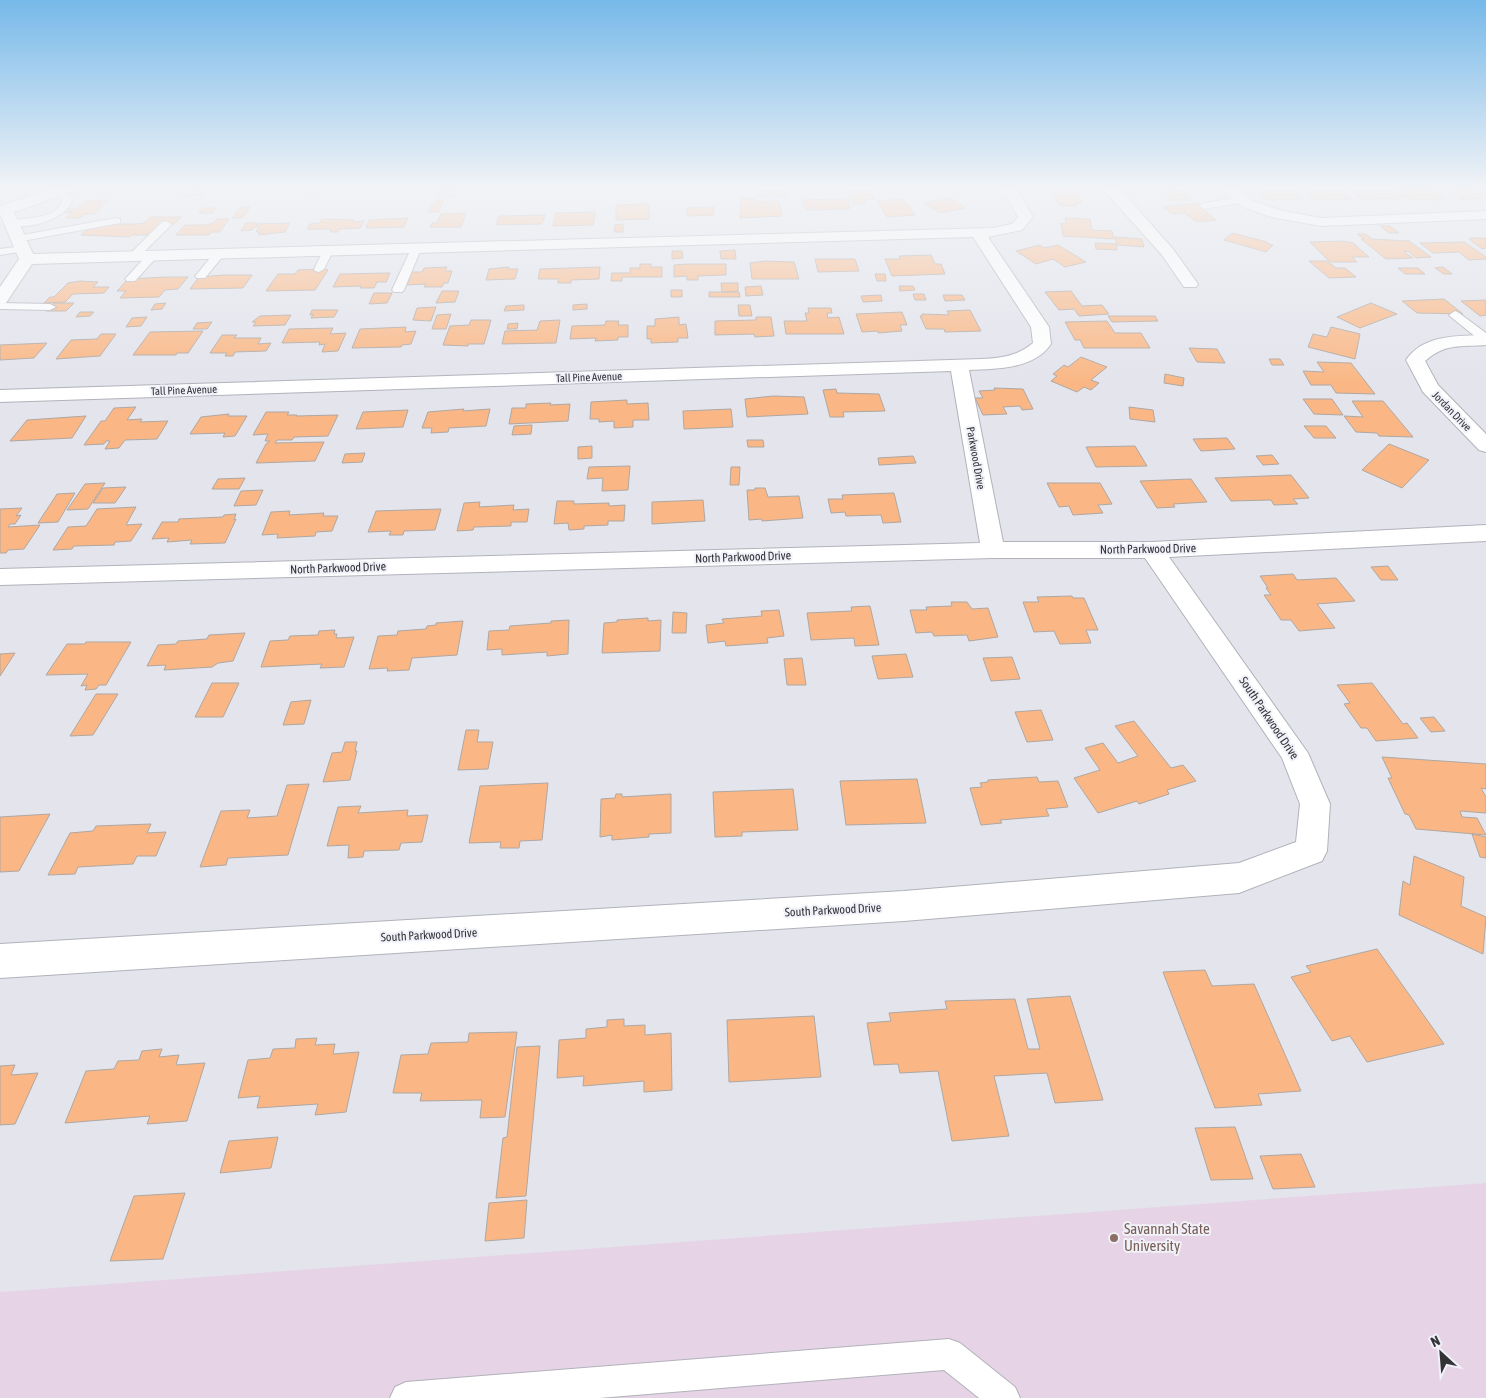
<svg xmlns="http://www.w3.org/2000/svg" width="1486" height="1398" viewBox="0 0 1486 1398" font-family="'Asap Condensed',sans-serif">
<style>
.education{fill:#e6d4e6}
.building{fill:#fab785;stroke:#afa7a2}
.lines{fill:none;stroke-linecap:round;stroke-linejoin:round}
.lane-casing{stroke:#b1b2ba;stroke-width:2}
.street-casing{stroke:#b1b2ba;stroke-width:2}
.lane{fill:#fff;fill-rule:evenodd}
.street{fill:#fff;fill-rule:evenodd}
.education-dot{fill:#8d6e63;stroke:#f0f1f9;stroke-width:2}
.labels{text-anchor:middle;stroke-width:4;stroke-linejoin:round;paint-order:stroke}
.far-street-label{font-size:11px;fill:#333337;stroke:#f0f1f9}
.street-label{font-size:12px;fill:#333337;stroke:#f0f1f9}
.near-education-label{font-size:15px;fill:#785e54;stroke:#f0f1f9;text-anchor:start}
</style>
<rect width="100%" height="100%" fill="#e3e4ec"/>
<path class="education" d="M1486,1183V1398H0V1292Z"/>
<path class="building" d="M190,187H201L200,190H205L201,195L183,196Z
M311,187H320L315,194H307Z
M441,187H458L455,196H438Z
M1158,187H1179L1191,200H1171Z
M1392,187H1430L1446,198H1439L1442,200L1408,199Z
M1445,187H1472L1486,194V198L1462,199Z
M1051,189H1074L1082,203H1075L1077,206H1060L1052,195H1054Z
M1371,190H1392L1403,198L1362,199L1351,191Z
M758,191H773V196H758Z
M775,191H786L788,197H777Z
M871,191L875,199L864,200L866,204H853L848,192Z
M1293,191L1303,199L1268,200L1258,192Z
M1342,191L1352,199L1316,200L1306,192Z
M741,198H755L756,202L779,201L782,216L740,218Z
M950,198L966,208L940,213L924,203Z
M848,199L850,209L806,210L803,200Z
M903,199L915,215L887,217L877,201Z
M108,200L94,214H84L80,218H66L72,212L65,213L69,209H76L85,201Z
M436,200H443L439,212H428Z
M1198,203L1206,207L1202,208L1216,220L1197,222L1184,213L1173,214L1163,207Z
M649,204V219L616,220V205Z
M240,207H250L242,218H232Z
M714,207V215L687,216V208Z
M203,208H216L212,213H199Z
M595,212L593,225L553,226L556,213Z
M466,213L461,227H430L432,223H437L441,214Z
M545,215L542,224L496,225L499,216Z
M150,217H182L174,224H162L149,235H132L129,237L81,235L95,224H136L144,223Z
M408,218L404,227L366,228L369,220Z
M1065,218L1090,219L1092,230L1112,231L1114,239L1063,236L1061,223L1066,224Z
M217,219H229L220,232H211L209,235H176L185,225H206L213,223Z
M322,219L354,220L353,222L364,221L360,228L339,229L338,232H330L331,229H307L310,224L320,223Z
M246,223H257L256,224L290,223L285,232L258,235L260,233L256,231L260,227H254L252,230L241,231Z
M623,224V232H614L615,225Z
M1380,226H1390L1399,233H1389Z
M1232,233L1267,242L1266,243L1273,245L1266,252L1224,240Z
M1357,234H1365L1372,239L1409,241L1431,257L1416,258L1408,251L1404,252L1413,258L1386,259L1361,239H1364Z
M1115,237L1142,239L1144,247L1117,245Z
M1472,238H1486V248L1482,249L1469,239Z
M1343,241L1353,243L1369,257H1352L1357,262H1330L1310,242Z
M1464,242L1486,257V259L1469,260L1459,252L1433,253L1420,243Z
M1095,243L1116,244L1117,250L1096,249Z
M1040,245L1044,248L1058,245L1086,262L1065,267L1053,259L1036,264L1016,251Z
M735,250L736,259H721L720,251Z
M672,251H682L683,258L672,259Z
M931,255L935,264H941L945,274L892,276L885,259H901L899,256Z
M815,259H855L859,271L818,272Z
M765,261L794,262L799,279H752L750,263Z
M1309,261H1327L1336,268H1345L1356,277L1329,278Z
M640,264H651V267H662V277H622V281H611L612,273H630V268H640Z
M688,264H726V275L698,276V280H687V276L674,277V265Z
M447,267L445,271H452L448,283H444L442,287H424L426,284L407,285L412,272H422L424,268Z
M509,267L508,269H518L515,279L486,280L489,269Z
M600,267L599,279L571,280V283H558V279H538L540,269Z
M1443,267L1452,274H1444L1435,268Z
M1398,268H1418L1425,274H1405Z
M325,269L328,270L315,290L266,291L278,274H295L298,270Z
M390,273L386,282H377L374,288H360L361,286L333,287L340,274Z
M875,274H885L886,281H877Z
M224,275H252L243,288L190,289L199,277Z
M165,277H188L178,289L165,290L159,297L120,298L126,291H117L128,279Z
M80,281L98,282L93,287H109L104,293L73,294L65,302L44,303L50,297H54L68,283Z
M721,283H738V291L722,292Z
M761,286L763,295L746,296L745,287Z
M899,286H913L915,290L900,291Z
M671,290H682V297H671Z
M442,291H459L455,302L436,303Z
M1071,291L1082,306L1102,305L1109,314L1079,316L1074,309L1059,310L1045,292Z
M709,292H739L740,297H709Z
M374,293H392L387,303L369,304Z
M913,294H924L926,300H915Z
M881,295L882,301L863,302L861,296Z
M943,295H962L965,300L945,301Z
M1444,299L1463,314L1417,313L1402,301Z
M1486,300V315L1480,316L1461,301Z
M54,303H74L66,311H46Z
M166,303L162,309L151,310L155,304Z
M1371,303L1397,314L1360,328L1337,317Z
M587,304V309L573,310V305Z
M524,305V310L504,311L506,306Z
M738,305H750L752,316H739Z
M436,307L431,321L413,320L417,308Z
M808,308H831L832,313H827L828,318L839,317L844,334H786L784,321H807L805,313H809Z
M312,310H338L334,317L311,318L313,314L310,315Z
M970,310L981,331L945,332L944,329H926L920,316H922V314L949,315L947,311Z
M80,312H94L90,316L76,317Z
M902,312L907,325H900L902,331L878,333V331L862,332L856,314Z
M451,314L446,329H432L437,315Z
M291,315L285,325L253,326L256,322H252L260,316Z
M1108,316H1155L1158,321L1112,322Z
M147,317L141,326L126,327L132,318Z
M679,317V325L686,324L688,338H678V342L651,343V339H647V326H655V319Z
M756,317H771L774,336L755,337L754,334L715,335V321L756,320Z
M471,320H491L484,344H468V346L443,345L450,326L469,325Z
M560,320L556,343L502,344L505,331L537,330L540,321Z
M606,321H619L618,325H628V337H618V340L595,341L596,338L570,339L572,326L605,325Z
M1107,321L1115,333H1141L1150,348H1084L1080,340H1075L1065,322Z
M212,322L207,329H193L197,323Z
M518,323L517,329H507L508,324Z
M406,327L405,332L416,331L411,344L402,345L401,347L352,348L360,329Z
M1331,327L1360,334L1355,359L1308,347L1313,334L1327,337Z
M333,328L330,334L346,333L338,351L322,352L325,344L319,345L320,342L282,343L289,329Z
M203,331L188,353H177L176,355H133L150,332Z
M101,334H116L100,356L56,359L71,340L97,339Z
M222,335H237L234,338H261L258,344L271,343L266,351L235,352L233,356H225L227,353H210Z
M47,343L34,358L0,360V345Z
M1189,348L1217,349L1225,363L1197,362Z
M1081,357L1107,367L1091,380L1099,383L1091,390L1084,387L1077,392L1051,381L1057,376L1053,374L1064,365L1068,367Z
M1269,359H1280L1284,365H1272Z
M1317,362L1351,363L1375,394L1336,393L1331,385H1311L1303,371L1324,372Z
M1165,374L1184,378L1183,386L1164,383Z
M994,388L1023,389L1033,409L1022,410L1020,406L1003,407L1007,414L983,415L975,398H983L979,391L995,390Z
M836,389L837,393L879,394L885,411L843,412L844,417H830L823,390Z
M773,396L804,397L808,414L747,417L745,399Z
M1303,399H1332L1343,415L1314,414Z
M627,400V404L648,403L649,420H633V427L614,428V421L599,422V419H590L591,402Z
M1352,401H1383L1413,437L1379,436L1377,433L1356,432L1344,416L1363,417Z
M551,403L550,405L570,404L568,421L509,424L512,408H526V404Z
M136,407L127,420L142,419L140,422L168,421L157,439L125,440L119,448L105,449L110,441H106L104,444L84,445L101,421H105L114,408Z
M1129,407L1153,410L1155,422L1130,419Z
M464,409L463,411L490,409L486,426L449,428L448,432L431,433L432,428H422L428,412Z
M731,409L733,427L684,429L683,411Z
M408,410L403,427L356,429L363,412Z
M266,412H289L287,415H297L296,416L338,415L328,436L294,437L292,440H277L275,443L324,442L315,461L256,463L266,444L270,441H265L268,434L253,435Z
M229,414L228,416H247L235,436L223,437L225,433L190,434L201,417Z
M86,416L72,438L10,441L27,420Z
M532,425L531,434L512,435L514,426Z
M1304,426H1326L1336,438H1314Z
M1227,438L1235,449L1201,451L1193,439Z
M747,440H763L764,447H748Z
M1389,444L1429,460L1402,488L1362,470Z
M592,446V458L578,459V447Z
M1135,446L1147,466L1096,467L1086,447Z
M365,453L362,462L342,463L345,454Z
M1272,455L1279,464L1263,465L1256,456Z
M913,456L916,463L879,465L878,458Z
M630,466L628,490L602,491L603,478L587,479L589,467Z
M731,467H740L739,485H730Z
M1291,475L1309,498L1293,499L1298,504L1274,505L1271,500L1231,501L1215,478Z
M245,478L239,489H212L218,479Z
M1191,479L1207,502L1173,504L1175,507L1157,508L1140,481Z
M105,483L88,509L67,510L85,484Z
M1047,483H1100L1112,504L1098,505L1103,513L1073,515L1069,506L1059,507Z
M126,487L115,503H93L103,488Z
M755,488H765L768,497L799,496L803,518L762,521V519L749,520L747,490H755Z
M263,490L256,505L234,506L241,491Z
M75,493L58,522L38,523L57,494Z
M894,493L901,522L883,523L881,515L846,516L845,512L831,513L828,499H843L842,495Z
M703,500L705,521L652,524V502Z
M557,501H574V504L609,503V506L625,505L624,521H608V525L584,526V529L569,530L568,523L554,524Z
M480,502L479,507L514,505L513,510L529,509L527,522H511V526L474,527L473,530L457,531L464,503Z
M136,507L126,525L142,524L131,541L115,542L114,545L74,546L72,549L53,550L68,527L86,526L97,509Z
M22,508L16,516L21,515L15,524H10L8,527L40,525L24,549L8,550L6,553H0V509Z
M441,509L435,530L404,531L403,535H389L391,531L368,532L376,511Z
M290,511L289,515L324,513L323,516H338L332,531L316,532L315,536L277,538L278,534L262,535L271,512Z
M236,514L234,520L236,519L225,543L190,544L192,540L167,542L169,538L152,539L162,522H178L179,519L223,517L224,515Z
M1388,566L1398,580H1381L1371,567Z
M1293,574L1297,580L1336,578L1355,601L1317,604L1335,628L1299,631L1291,620H1281L1264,595H1271L1266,588H1268L1260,576Z
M1072,596L1073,598H1084L1098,630H1086L1091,643L1060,644L1054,631L1034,632L1023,602H1039L1037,597Z
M951,602H967L972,609L988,608L998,637L969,641L967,635L934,636L932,632L916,633L910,610H927L926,607L952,606Z
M870,606L879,645L855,646L854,638L811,640L807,613L852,611L851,607Z
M779,610L784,636L767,638L768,643L726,646L725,641L708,643L706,625L724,623L722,619L762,616L761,611Z
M673,612L687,613L686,633H672Z
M648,618V621L661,620L660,651L602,653L604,623L617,622V620Z
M569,620L568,654L547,656V652L502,655V649L487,650L489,631L509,630L510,626L551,623V621Z
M463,621L457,655L412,658L409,670L387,671L388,668L369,669L378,636L397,635L398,631L426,629L427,626L436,625V623Z
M335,630L334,634H337L336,638L354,637L344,667L320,668L322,664L261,667L270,641L288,640L290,636L318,635L319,631Z
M245,633L233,661L218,663L212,667L164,670L166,665L147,666L158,645L176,644L178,641L207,639L209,635Z
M86,642H131L106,685H99L96,689L85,690L87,685L81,686L88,674L46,675L67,644H85Z
M15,653L0,676V654Z
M906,654L913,677L878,679L872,656Z
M1012,657L1020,679L991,681L983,658Z
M802,658L806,685H787L784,659Z
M212,683H239L223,717H195Z
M1372,683L1403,724L1407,723L1418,738L1376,741L1367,728H1361L1344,704L1350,703L1337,685Z
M96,694H118L93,735L70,736Z
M311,700L304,724L283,725L291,702Z
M1041,710L1053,740L1027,742L1015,712Z
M1434,717L1445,731L1431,732L1420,718Z
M1134,721L1171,768L1183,765L1196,781L1167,790L1169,794L1139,804L1137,801L1098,813L1074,778L1100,770L1085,748L1103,743L1118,763L1138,756L1115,726Z
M466,730H479L477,742H493L488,769L458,770Z
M345,742H357L355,751H357L350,780L323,782L332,753L342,752Z
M1382,757L1486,764V789L1481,788L1486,797V813L1460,811L1462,817L1477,818L1486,835L1416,829L1409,815L1405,814L1388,778H1392Z
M1037,777L1039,782L1058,781L1068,807L1046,809L1049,816L1000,820L1002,823L981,825L970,788L982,787L980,783L988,782V780Z
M917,779L926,823L846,825L840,781Z
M548,783L542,840L520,841L519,848H500L501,842L469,843L480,786Z
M309,784L288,855L228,858L226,865L200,867L221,811L250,810L247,818L277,816L287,785Z
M793,789L798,830L742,832V836L715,837L713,792Z
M616,794H622V797L671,794V833L649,834V837L612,840V835L600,837L601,799L615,798Z
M361,806L358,813L408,810L407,816L428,815L422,842L401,843L399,850L364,851L363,857L348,858L349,845L327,846L338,807Z
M50,814L19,871L0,872V817Z
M151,824L147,833L166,832L156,856H137L133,864L78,867L75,874L48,875L70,833L93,831L96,826Z
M1472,834L1486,837V858L1480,857Z
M1414,856L1464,877L1461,906L1486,917L1483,954L1399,915L1403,881L1410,885Z
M1377,949L1444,1044L1367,1062L1350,1036L1332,1041L1291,977L1311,972L1306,966Z
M1205,970L1212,986L1254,984L1301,1091L1258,1094L1262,1105L1215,1108L1163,972Z
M1070,996L1103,1100L1055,1103L1047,1073L994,1076L1009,1136L952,1141L938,1071L900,1073L898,1064L874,1065L867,1023L891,1021L889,1013L947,1009L945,1001L1015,999L1028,1049H1040L1027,999Z
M814,1016L821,1077L729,1082L727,1020Z
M624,1019V1026L645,1025V1035L671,1033L672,1090L644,1092V1081L583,1086L584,1076L557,1078L559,1040L586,1038V1029L607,1027V1020Z
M517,1032L505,1117L480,1118L482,1100L420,1101L422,1093H393L401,1055L428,1054L431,1043L468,1042L469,1033Z
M317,1038L315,1045L335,1044L333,1054L359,1052L346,1112L315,1115L318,1104L257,1108L260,1096L238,1098L248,1060L270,1058L273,1049L295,1048L296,1039Z
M540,1046L526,1196L496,1198L503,1138L507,1137L517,1047Z
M162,1049L159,1057L179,1055L176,1065L205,1063L187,1121L147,1124L150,1116L65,1123L86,1071L114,1069L118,1061L139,1060L142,1051Z
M15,1065L11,1075L38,1073L15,1124L0,1125V1066Z
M1235,1127L1253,1179L1211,1180L1195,1128Z
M278,1137L271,1168L220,1173L229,1141Z
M1301,1154L1315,1187L1273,1189L1260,1156Z
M185,1193L163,1259L110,1261L134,1196Z
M527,1200L524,1238L485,1241L489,1203Z"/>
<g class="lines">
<defs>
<path id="lane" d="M1175,187H1185L1181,190Z
M55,189L73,198C67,220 28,230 7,225V221C25,217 57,221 63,199L52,194V190Z
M1243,197L1248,200L1246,202L1204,209L1199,206L1204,203Z
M116,218L120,219V223L17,242L12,239L17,236Z
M166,221L171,224L170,226L138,258H130L129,256L130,254L162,222Z
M22,246L26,247L27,249L26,251L0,255V249Z
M416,246L421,249L404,290L402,292H394L392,290L411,249Z
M328,248L333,251L324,269L319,272L315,271L314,269L323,251Z
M219,251L223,252L224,254L223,256L205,278H197L195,276L197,274L215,252Z
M152,253L157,256L156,258L135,281H127L125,279L127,277L148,254Z
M0,303L50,304L56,307L50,310L0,309Z
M1455,311L1459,313L1486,333V343L1482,342L1451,317L1449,315Z
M949,1339L960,1343L1015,1387L1020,1398H979L944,1370L599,1398H390L395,1387L406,1382Z"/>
<path id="street" d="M57,187H78L76,190L14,212L33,254L993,228L1012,224L1018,217L1001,187H1015L1033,217L1022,230L988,237L1049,327L1051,344C1034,369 997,369 969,370L1003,542H1152L1486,525V541L1169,557L1308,753L1330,804L1327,851L1322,861L1239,893L904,921L0,978V944L904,891L1239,863L1296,842L1300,804L1282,758L1145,558H993L0,585V569L980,543L951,371L0,402V390L981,359C1001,358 1018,356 1033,343L1031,327L973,237L32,264L6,303L0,304V287L19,259L0,214V206Z
M1104,187H1118L1173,249L1198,284L1196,287H1184L1162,255L1109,196Z
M1218,187H1234L1253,201L1279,210L1321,218L1486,211V219L1321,226L1271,217L1243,207Z
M1486,335V345C1460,347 1445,343 1425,361L1438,385L1486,434V452L1479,450L1423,392L1406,360C1424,334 1458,336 1486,335Z"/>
</defs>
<use href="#lane" class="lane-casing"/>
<use href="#street" class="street-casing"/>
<use href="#lane" class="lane"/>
<use href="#street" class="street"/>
</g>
<linearGradient id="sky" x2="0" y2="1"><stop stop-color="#76b9e9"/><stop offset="0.49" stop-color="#f2f3f6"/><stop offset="1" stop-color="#f2f3f6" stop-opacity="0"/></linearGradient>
<rect width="1486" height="383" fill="url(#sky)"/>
<circle class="education-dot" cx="1114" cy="1238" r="5"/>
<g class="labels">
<g class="far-street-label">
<text transform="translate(589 377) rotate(-2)" y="4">Tall Pine Avenue</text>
<text transform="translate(184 390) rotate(-2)" y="4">Tall Pine Avenue</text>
<text transform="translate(1452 411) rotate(46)" y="4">Jordan Drive</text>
<text transform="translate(976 458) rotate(80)" y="4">Parkwood Drive</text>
</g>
<g class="street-label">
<text transform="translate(1148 549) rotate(-1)" y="4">North Parkwood Drive</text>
<text transform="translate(743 557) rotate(-2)" y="4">North Parkwood Drive</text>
<text transform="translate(338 568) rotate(-2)" y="4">North Parkwood Drive</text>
<text transform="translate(1269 718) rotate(56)" y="4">South Parkwood Drive</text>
<text transform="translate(833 910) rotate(-3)" y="4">South Parkwood Drive</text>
<text transform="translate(429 935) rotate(-3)" y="4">South Parkwood Drive</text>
</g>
<g class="near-education-label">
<text x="1124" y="1234">Savannah State<tspan x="1124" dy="17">University</tspan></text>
</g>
</g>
<g transform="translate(1441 1353) rotate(334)" stroke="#f0f1f9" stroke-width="4" paint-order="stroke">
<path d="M0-4L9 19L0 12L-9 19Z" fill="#333337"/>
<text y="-8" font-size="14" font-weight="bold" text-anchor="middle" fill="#333337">N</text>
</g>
</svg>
